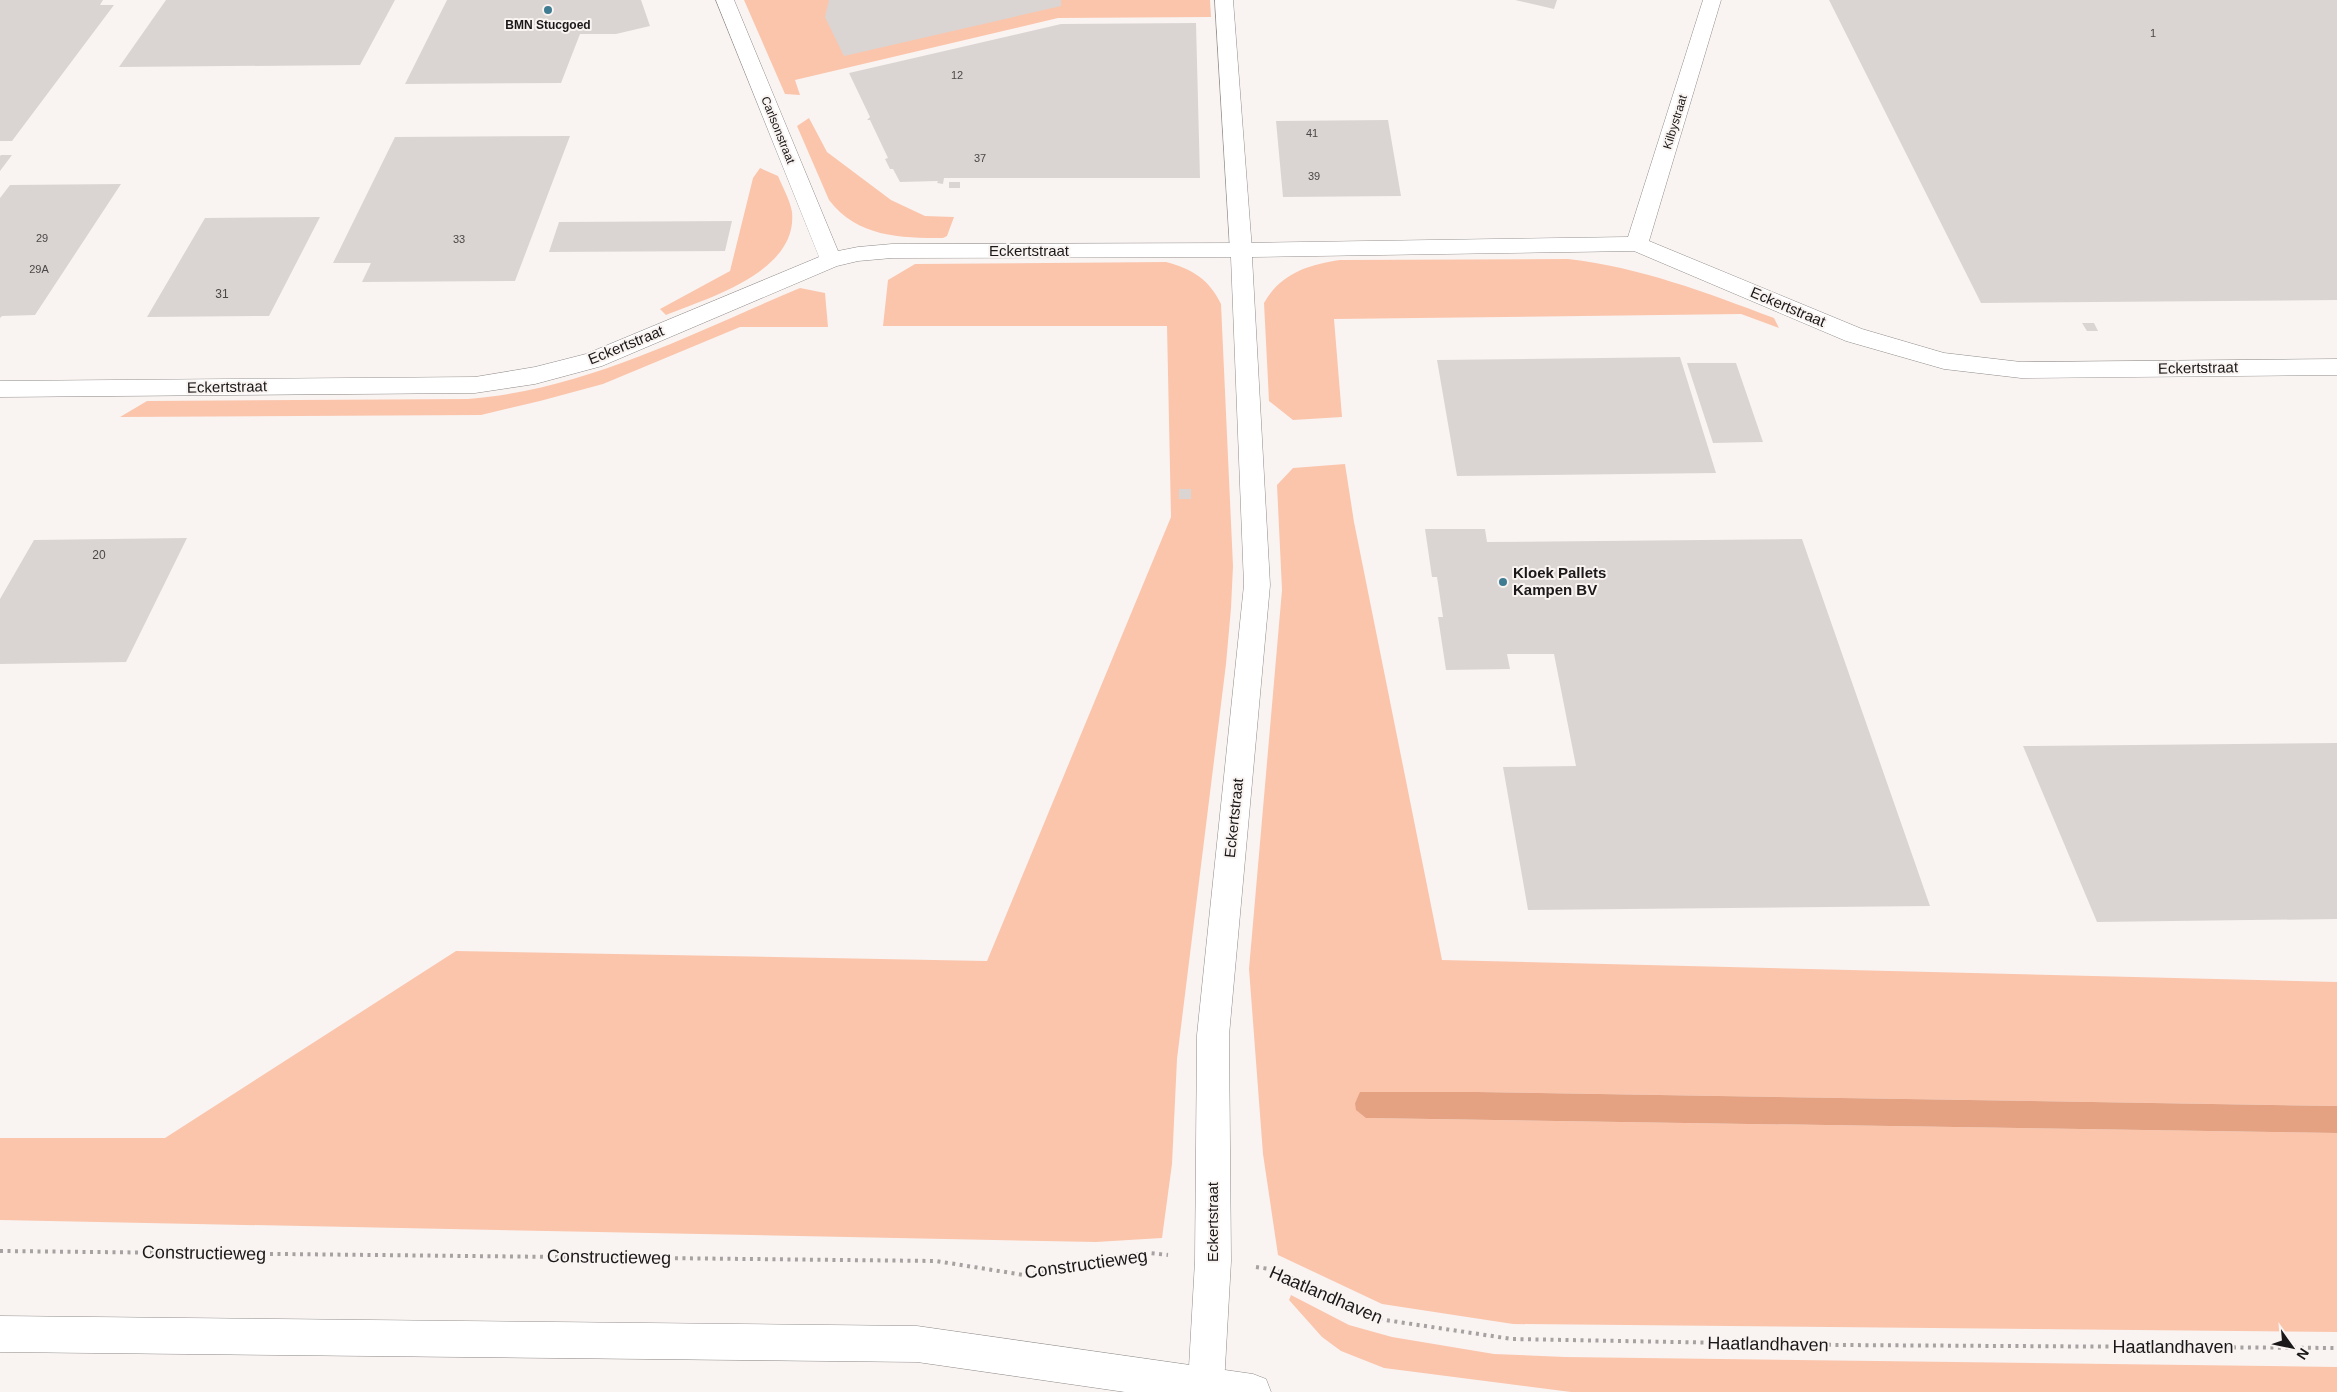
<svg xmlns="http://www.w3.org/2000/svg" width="2337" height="1392" viewBox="0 0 2337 1392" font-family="Helvetica,sans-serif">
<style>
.green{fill:#fbc5ac}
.water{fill:#e4a282}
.building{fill:#dad5d3}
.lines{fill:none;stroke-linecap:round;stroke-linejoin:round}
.service-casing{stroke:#908c8a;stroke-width:1}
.minor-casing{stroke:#908c8a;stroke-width:1}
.tertiary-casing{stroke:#908c8a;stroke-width:1}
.path{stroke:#a6a2a1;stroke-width:4;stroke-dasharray:3 4.5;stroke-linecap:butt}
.service{fill:#fff;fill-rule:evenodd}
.minor{fill:#fff;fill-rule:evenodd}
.tertiary{fill:#fff;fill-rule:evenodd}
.poi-dot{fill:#3f7c92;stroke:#f9f4f2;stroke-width:2}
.labels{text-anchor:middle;stroke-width:4;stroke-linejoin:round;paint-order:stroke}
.far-number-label{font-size:11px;fill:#4a4747}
.far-poi-label{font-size:12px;font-weight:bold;fill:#1a1818;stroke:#f9f4f2}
.far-street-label{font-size:12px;fill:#1a1818;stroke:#f9f4f2}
.number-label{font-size:12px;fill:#4a4747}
.street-label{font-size:15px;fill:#1a1818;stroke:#f9f4f2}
.poi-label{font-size:15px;font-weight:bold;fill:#1a1818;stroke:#f9f4f2;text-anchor:start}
.near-street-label{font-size:18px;fill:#1a1818;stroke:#f9f4f2}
</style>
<rect width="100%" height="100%" fill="#f9f4f2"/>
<path class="green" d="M744,0H1210L1211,17L1058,18L795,80L800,95L785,94Z
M809,118L827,152L891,200L925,216L954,217L947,236L943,238C900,238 857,237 829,200L797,126Z
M760,168L778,176C783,188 790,200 792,212C798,272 708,298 666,315L660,309L730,271L753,178Z
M1568,259C1643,268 1704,292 1774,318L1779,328L1741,314L1334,319L1342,417L1293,420L1269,401L1264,303C1281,273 1308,265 1340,260Z
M1166,262C1192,269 1209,279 1221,304L1233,566L1231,608L1226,664L1177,1059L1172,1164L1162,1238L1096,1242L0,1220V1138H165L456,951L987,961L1171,517L1167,326H883L888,280L915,264Z
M800,288L825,293L828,327H740L603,384L540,401L481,415L120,417L147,401L468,399C585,390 693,333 800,288Z
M1345,464L1354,522L1442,960L2337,982V1106L1478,1092H1361L1355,1103L1367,1118L2337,1133V1332L1513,1324L1382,1304L1278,1255L1263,1154L1249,969L1282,590L1277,485L1293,468Z
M1291,1295L1349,1325L1392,1337L1494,1354L1565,1357L2337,1367V1392H1571L1384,1368L1341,1351L1322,1337L1289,1300Z"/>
<path class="water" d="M1360,1092H1478L2337,1106V1133L1366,1118L1356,1110L1355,1103Z"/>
<path class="building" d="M0,0H103L100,5H114L12,141H0Z
M166,0H395L360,65L119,67Z
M447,0H641L650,26L616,34H580L561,83L405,84Z
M829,0H1061V6L844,56L825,17Z
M1515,0H1557L1554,9Z
M1829,0H2337V300L1981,303Z
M1196,23L1200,178H944L943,184L937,183L938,181L900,182L893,169H890L885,159L888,158L870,120H867L870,117L849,73L1061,24Z
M1388,120L1401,196L1283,197L1276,121Z
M570,136L515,281L362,282L371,263H333L395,137Z
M1,155H12L0,171V156Z
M949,182H960V188H949Z
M121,184L35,315L2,316L0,318V198L10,185Z
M320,217L269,316L147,317L205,218Z
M732,221L725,251L549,252L559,222Z
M2082,323H2094L2098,331H2087Z
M1680,357L1716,473L1457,476L1437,360Z
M1687,363H1736L1763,442L1713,443Z
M1179,489H1191V499H1179Z
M1425,529H1485L1487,542L1802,539L1930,906L1528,910L1503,767L1576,766L1554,654H1507L1510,669L1446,670L1438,617H1443L1437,577H1432Z
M187,538L126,662L0,664V599L34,540Z
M2337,743V919L2097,922L2023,746Z"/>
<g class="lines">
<defs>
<path id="service" d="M1215,0H1233L1252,250L1249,255L1241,257L1233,255L1230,250Z"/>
<path id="minor" d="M716,0H734L838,251L858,247L892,244L1241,243L1628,237L1703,0H1721L1649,241L1862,329L1944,353L2021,362L2337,359V375L2021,378L1944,369L1846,341L1634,251L1252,257L1270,585L1229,1035L1231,1261L1224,1385L1221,1392H1191L1188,1385L1195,1261L1197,1035L1244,585L1231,257L892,258L858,261L837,266L602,366L535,384L475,393L0,397V381L475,377L535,367L586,354L819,257Z"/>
<path id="tertiary" d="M0,1316L917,1326L1253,1374L1266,1379L1271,1392H1125L917,1362L0,1352Z"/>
</defs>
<use href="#service" class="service-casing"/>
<use href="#minor" class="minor-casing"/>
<use href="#tertiary" class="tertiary-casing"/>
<path class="path" d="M0,1251L936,1261L1024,1275L1063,1270L1102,1259L1149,1253L1168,1255
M1256,1267L1276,1270L1357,1312L1385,1320L1512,1339L1840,1345L2337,1348"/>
<use href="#service" class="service"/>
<use href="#minor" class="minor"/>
<use href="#tertiary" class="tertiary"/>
</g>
<g class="poi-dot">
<circle cx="548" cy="10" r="5"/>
<circle cx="1503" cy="582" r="5"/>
</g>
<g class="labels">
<g class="far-number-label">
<text x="2153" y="37">1</text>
<text x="957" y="79">12</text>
<text x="1312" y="137">41</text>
<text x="980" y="162">37</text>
<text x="1314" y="180">39</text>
<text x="42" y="242">29</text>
<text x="459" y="243">33</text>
<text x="39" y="273">29A</text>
</g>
<g class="far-poi-label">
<text x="548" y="29">BMN Stucgoed</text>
</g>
<g class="far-street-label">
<text transform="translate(1675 122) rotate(-73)" y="4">Kilbystraat</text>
<text transform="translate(778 130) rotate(68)" y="4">Carlsonstraat</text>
</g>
<g class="number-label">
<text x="222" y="298">31</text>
<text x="99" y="559">20</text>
</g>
<g class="street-label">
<text x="1029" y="256">Eckertstraat</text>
<text transform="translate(1788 307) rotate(23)" y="5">Eckertstraat</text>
<text transform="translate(626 345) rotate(-22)" y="5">Eckertstraat</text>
<text transform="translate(2198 368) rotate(-1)" y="5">Eckertstraat</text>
<text transform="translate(227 387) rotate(-1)" y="5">Eckertstraat</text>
<text transform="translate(1234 818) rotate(-84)" y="5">Eckertstraat</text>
<text transform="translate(1213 1222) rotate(-90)" y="5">Eckertstraat</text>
</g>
<g class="poi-label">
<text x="1513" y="578">Kloek Pallets<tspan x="1513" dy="17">Kampen BV</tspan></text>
</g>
<g class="near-street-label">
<text transform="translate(204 1253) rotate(1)" y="6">Constructieweg</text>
<text transform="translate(609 1257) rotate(1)" y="6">Constructieweg</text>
<text transform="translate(1086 1264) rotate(-8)" y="6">Constructieweg</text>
<text transform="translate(1326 1295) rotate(23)" y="6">Haatlandhaven</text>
<text transform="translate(1768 1344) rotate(1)" y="6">Haatlandhaven</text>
<text x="2173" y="1353">Haatlandhaven</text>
</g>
</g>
<g transform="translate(2292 1347) rotate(123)" stroke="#f9f4f2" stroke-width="4" paint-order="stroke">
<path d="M0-4L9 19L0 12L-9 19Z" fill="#1a1818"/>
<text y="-8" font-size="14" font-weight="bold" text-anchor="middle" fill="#1a1818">N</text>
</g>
</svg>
